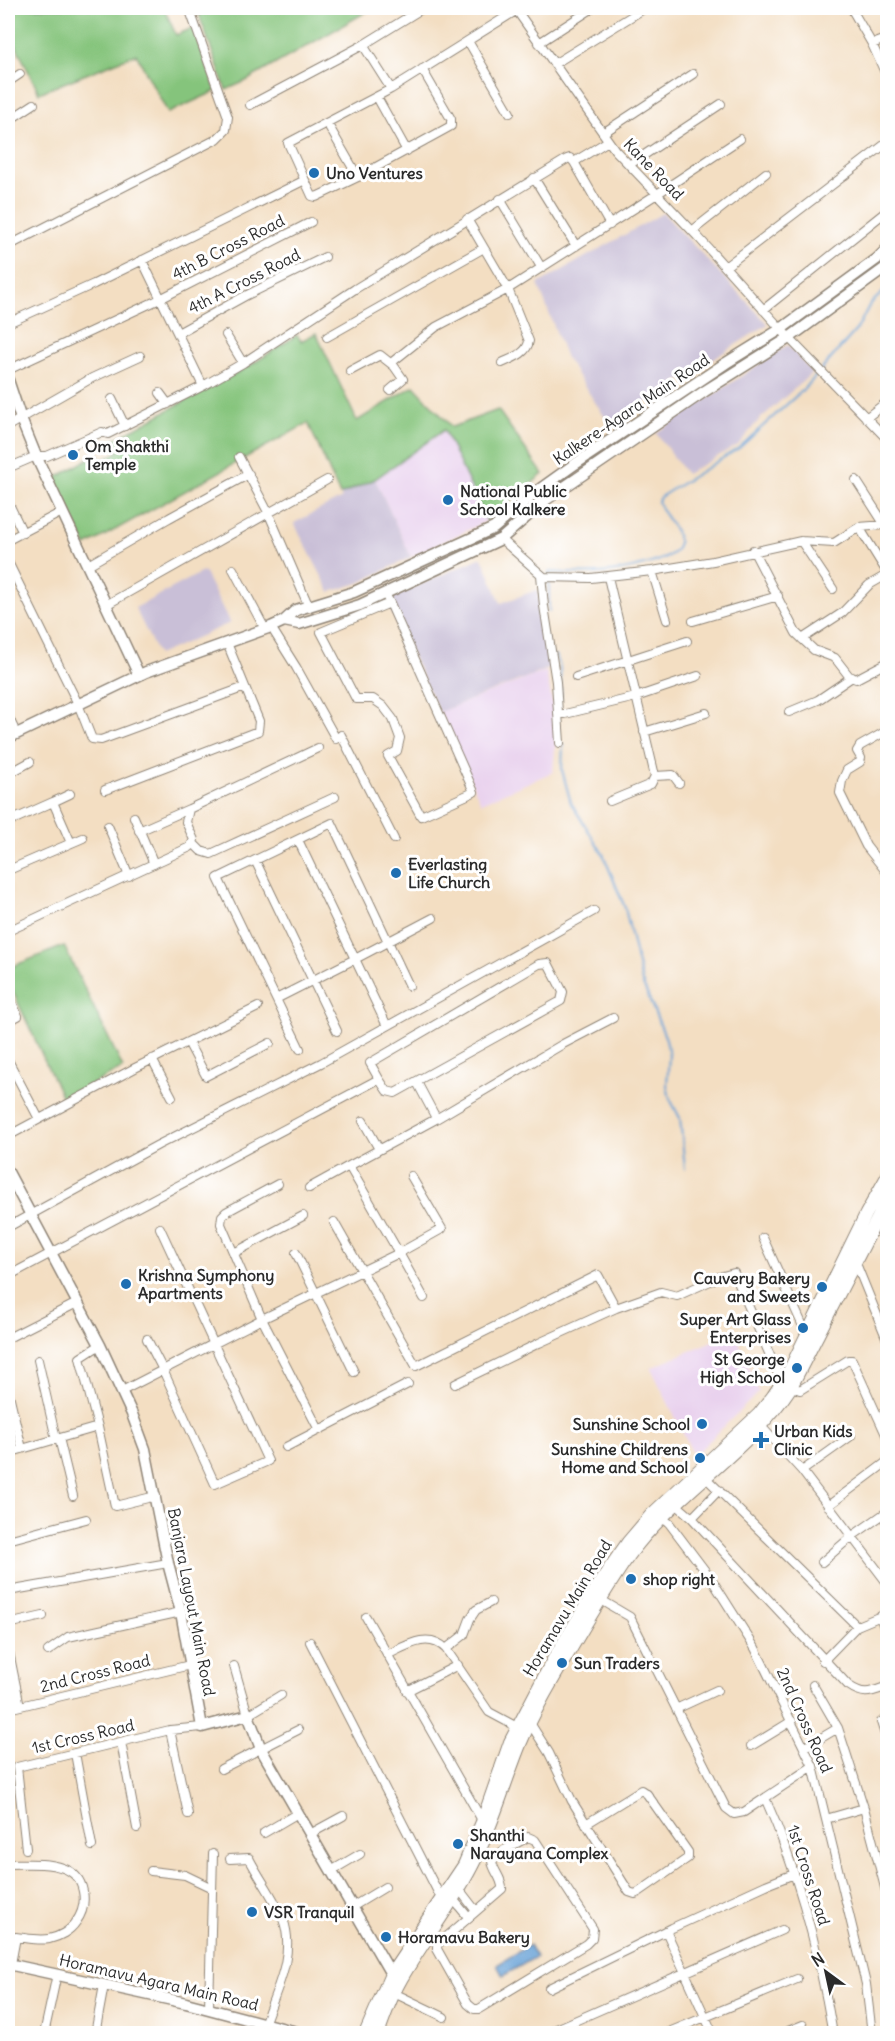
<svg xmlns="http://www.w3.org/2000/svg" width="895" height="2041" viewBox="0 0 895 2041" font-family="Delius,sans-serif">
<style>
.built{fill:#e9d2ee}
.industrial{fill:#c9bfd7}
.green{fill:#85c47c;stroke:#587854;stroke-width:1.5}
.water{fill:#67a1d6;stroke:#496680;stroke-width:1.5}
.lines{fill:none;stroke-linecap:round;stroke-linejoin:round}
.stream{stroke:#67a1d6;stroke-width:2}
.minor-casing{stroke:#8f8476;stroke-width:10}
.tertiary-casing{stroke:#8f8476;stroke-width:13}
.secondary-casing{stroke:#8f8476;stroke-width:14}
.minor{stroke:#fff;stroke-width:8}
.tertiary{stroke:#fff;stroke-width:10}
.secondary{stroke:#fff;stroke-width:12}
.poi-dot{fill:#1f6fb2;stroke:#fff;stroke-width:2}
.labels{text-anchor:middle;stroke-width:6;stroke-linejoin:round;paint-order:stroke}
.street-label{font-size:16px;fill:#2b2b2b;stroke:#fff}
.poi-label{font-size:16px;font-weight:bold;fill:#2b2b2b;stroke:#fff;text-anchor:start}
</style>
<rect width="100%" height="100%" fill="#fff"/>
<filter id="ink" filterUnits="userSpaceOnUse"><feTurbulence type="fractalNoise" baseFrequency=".0167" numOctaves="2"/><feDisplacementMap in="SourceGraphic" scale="12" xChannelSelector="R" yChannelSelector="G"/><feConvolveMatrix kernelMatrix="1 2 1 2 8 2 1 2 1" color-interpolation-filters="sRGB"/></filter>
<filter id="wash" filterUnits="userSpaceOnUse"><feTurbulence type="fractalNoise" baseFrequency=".008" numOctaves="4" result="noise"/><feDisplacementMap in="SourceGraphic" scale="24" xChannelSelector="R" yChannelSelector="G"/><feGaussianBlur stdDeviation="1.35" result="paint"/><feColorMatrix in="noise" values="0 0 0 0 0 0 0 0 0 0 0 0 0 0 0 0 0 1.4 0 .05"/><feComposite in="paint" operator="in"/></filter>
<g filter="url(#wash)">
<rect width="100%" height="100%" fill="#f3dec2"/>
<path class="built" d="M498,410L543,474L485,522L411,557L375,479L445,430Z
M546,671L557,726L553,772L481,803L439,712Z
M735,1331L759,1392L694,1456L651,1368Z"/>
<path class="industrial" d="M663,213L768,324L610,425L566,358L538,284Z
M788,345L812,373L759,420L738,445L686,474L656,433Z
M375,479L411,557L359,583L330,592L294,523L342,498L340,495Z
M482,557L501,603L537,590L551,668L439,712L386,600Z
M204,571L230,623L158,655L135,608Z"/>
<path class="green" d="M8,8H164L176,35L193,28L216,91L168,113L136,54L39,93L8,29Z
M217,8H258L259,10L264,8H373L246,81L226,90L199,15Z
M316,333L357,421L414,386L452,427L498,410L543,474L487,521L444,430L375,479L340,495L308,423L86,546L54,479L98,453L102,461L119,451L111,441L251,365L297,335L301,341Z
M64,946L123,1068L63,1100L8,981V968Z"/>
<path class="water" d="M529,1945L536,1957L503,1976L497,1965Z"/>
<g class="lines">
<path class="stream" d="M879,34L888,53
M549,575V572C569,573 590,575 610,572C624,570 675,561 678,546C681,529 662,517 658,501L660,497L739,448L807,386L857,329L870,304L888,288
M549,581V611
M555,655L560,667L561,699
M563,744L562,770L571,803L603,854L625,908L642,982L666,1039L669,1055L667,1085L670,1099L680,1118L685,1169"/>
</g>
</g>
<g filter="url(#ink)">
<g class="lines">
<defs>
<path id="minor" d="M515,8L615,150L699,238L789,338L888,440
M851,8L872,44L888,79
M192,14L206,8
M468,41L510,113
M539,43L593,8
M872,44L888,38
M363,45L391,89
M554,64L645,8
M422,69L451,119V126L358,177L316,197L312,196L288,143L391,89L517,10
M8,82L20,74
M377,97L407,151
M250,105L363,45L423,8
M8,121L34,104
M327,123L358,177
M603,133L693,74
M574,162L608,141
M629,165L721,104
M534,178L576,246
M500,199L541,267
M467,219L508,289L529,341C527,354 512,358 502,363
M692,231L766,173
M8,246L217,139L226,130L228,117L189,8
M142,260L203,386
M725,267L888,142
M763,310L888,210
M8,323L94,284L301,182
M178,333L245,296L325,257
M226,335L243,363
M327,337L484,248
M391,363L436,327L508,289L657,194L740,139
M8,370L160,299L311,222
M350,371L380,355L394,366L403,379L390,390
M160,393L168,404
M112,399L125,426
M866,418L888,401
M8,426L92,378L140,356
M239,457L268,512L309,607
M8,468L36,456H47L102,432L108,434L203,386L243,363L355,289L567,159L570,158L574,162L610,225
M856,480L885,525
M8,502L23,533
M859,527L888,574
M501,539L544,577L591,578L652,571L713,561L801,541L834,543L859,527L885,525L888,528
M8,540L62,512
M801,541L833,589
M753,550L796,633L814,650L835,658L849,676L856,679L888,662
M8,562L78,704L92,739L101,740L245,687
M88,565L169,518L249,474
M233,569L265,629
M652,571L667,620
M541,575L544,606L556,682L560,743
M608,577L655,776
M385,594L390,603L474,792L421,816L388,756L397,751L400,738L393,719L383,706L373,699H356L321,632L390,603
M106,605L327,480
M693,621L778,596
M271,627L296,667L336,739L341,735L394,839
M802,639L842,613L869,585L888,574
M576,677L687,641
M789,712L818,700L852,677
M558,714H565L636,697L698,676
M8,716L16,733
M888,730L860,746L857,751L861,758L860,762L847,770L842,781L840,793L866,846L888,874
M644,732L706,713
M8,774L30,762
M655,776L673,775L679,783
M105,790L258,731L259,721L227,643
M610,801L651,784L655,776
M53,802L70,794
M134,817L154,864
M8,822L53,802L71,843
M108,826L129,876
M139,831L189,809
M298,840L355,959L433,918
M193,843L201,851L211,854L335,797
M255,860L337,1031
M11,869L83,838
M8,931L190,847L194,840L186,822L189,809L318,748
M8,994L18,1016L8,1021
M276,999L355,959L387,1026
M188,1042L206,1076L270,1043
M300,1049L218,878L332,823L409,986
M152,1059L172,1097
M8,1060L39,1119
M419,1086L436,1118
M363,1121L379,1149
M8,1136L135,1068L258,1007
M411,1176L442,1229L399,1253L424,1298
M278,1184L226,1212L222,1216L221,1224L262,1319L319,1430L408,1384
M309,1188L349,1166
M880,1209L888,1225
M334,1222L416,1366L598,1275L616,1308L539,1343L455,1384
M8,1227L158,1145L321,1063L594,911
M763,1238L807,1335
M234,1253L303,1216
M296,1253L354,1372
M855,1261L888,1342
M8,1276L379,1079L370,1063L539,964L548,963L563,992L561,1001L395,1093L387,1091L379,1079
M616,1308L661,1292L677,1296L719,1277L734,1273L782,1383L800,1390L848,1360H852L888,1439
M8,1338L77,1303
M147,1339L163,1370L215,1484L268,1461L160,1228
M100,1345L80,1358L98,1427L115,1506L156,1496
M38,1360L56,1439
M8,1390L22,1449
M122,1391L262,1319L399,1253L349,1166L436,1119L563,1044L613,1018
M760,1425L802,1471L888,1584
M59,1438L73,1496
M286,1447L319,1430
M8,1453L98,1427
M802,1471L851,1436
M703,1475L857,1626
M677,1505L692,1518L848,1685C864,1696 869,1693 888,1686
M828,1506L888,1461
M662,1518L669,1523L712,1580L755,1648L813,1766L866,1984L872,2034
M692,1518L719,1490
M8,1540L86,1519
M822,1562L851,1537L888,1511
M8,1591L168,1563
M598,1598L630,1617L726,1808L734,1814L744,1812L813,1766
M366,1617L483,1822
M880,1617L888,1637
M8,1624L43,1616
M310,1642L442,1900
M8,1647L20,1706
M446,1649L464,1635L470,1619L476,1610L491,1602
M48,1651L68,1637L181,1612
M387,1655C406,1646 428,1631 446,1649L489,1712L517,1727L530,1723L549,1753L572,1801L629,1892L635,1894L639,1892L688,1858V1852L647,1794L641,1790L586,1824
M823,1661L857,1626L888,1613
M234,1666L248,1715L281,1695
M813,1685L838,1728L864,1808
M407,1691L458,1665
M8,1709L190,1665
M676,1709L717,1690
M888,1717L881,1722L888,1744
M170,1730L188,1814
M121,1742L137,1828
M751,1746L792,1721
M804,1748L838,1728
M75,1753L92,1846
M221,1769L298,1730
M765,1798C799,1873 819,1952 833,2034
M826,1819L864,1808L888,1899
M264,1833L298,1813
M310,1834L343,1816
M528,1837L535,1840L593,1929L592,1938L586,1944L479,2009H474L468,2004L437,1949V1945L502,1889C503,1879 493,1871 492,1861L504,1850Z
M26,1849L17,1767L170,1730L202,1727
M230,1859L249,1858C259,1878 275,1899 283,1919C296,1954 276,1990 265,2022
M8,1864C25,1864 47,1862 63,1868C86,1876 89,1904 76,1922C70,1931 59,1937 49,1939C38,1941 26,1938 16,1937L11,1964
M151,1871L185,1875L212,1888
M331,1871L360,1854
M459,1889L476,1911
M453,1899L468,1917
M352,1907L385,1887
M666,1931L713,2034
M549,1988L672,1928L766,1885L794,1874
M394,1993L444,2017
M209,2008L213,1854
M44,2034L57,1974
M95,2034L104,1985
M545,2034L782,1930
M664,2034L797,1979
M781,2034L803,2025"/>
<path id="tertiary" d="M8,380L21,419L36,456L139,675
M284,621L299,624L360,605L501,539L547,499L705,391L789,338L888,266
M8,738L146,672L271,627L284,621L296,610L354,592L494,528L540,489L575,464L726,363L781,329L877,259L888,248
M8,1172L100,1345L132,1414L145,1449L168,1563L181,1612L202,1727L248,1715L261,1749L391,1974
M8,1964L186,2003L304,2034"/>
<path id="secondary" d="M365,2034L391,1974L464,1865L482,1822L510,1742L555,1656L600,1582L628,1542L651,1515L759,1414L773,1396L787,1375L866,1214L888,1175
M378,2034C384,2017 390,1999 399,1983C422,1941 454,1904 475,1860C494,1822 505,1781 521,1742C536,1707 556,1674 575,1642C592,1613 609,1584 628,1557C674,1493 748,1453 791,1387L888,1198"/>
</defs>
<use href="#minor" class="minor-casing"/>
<use href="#tertiary" class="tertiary-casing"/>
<use href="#secondary" class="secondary-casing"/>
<use href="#minor" class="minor"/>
<use href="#tertiary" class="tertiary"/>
<use href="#secondary" class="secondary"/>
</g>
</g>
<g class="poi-dot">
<circle cx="314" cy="173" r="6"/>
<circle cx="73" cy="455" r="6"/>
<circle cx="448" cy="500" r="6"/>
<circle cx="396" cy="873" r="6"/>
<circle cx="126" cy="1284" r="6"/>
<circle cx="822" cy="1287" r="6"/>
<circle cx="803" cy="1328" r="6"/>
<circle cx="797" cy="1368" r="6"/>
<circle cx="702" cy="1424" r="6"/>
<path d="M758 1431h6v6h6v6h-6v6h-6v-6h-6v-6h6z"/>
<circle cx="700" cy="1458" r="6"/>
<circle cx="631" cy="1579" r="6"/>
<circle cx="562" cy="1663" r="6"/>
<circle cx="458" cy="1844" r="6"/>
<circle cx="252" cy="1912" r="6"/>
<circle cx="386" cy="1937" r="6"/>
</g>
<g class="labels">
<g class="street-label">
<text transform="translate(654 169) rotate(46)" y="6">Kane Road</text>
<text transform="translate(228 247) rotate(-27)" y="6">4th B Cross Road</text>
<text transform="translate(244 281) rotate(-27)" y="6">4th A Cross Road</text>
<text transform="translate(631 409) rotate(-34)" y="6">Kalkere-Agara Main Road</text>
<text transform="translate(192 1602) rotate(79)" y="6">Banjara Layout Main Road</text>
<text transform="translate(567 1608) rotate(-59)" y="6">Horamavu Main Road</text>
<text transform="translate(95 1673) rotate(-14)" y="6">2nd Cross Road</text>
<text transform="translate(805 1720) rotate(66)" y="6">2nd Cross Road</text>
<text transform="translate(83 1736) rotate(-13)" y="6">1st Cross Road</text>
<text transform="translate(809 1875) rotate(72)" y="6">1st Cross Road</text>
<text transform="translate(159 1982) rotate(13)" y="6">Horamavu Agara Main Road</text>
</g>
<g class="poi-label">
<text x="326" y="179">Uno Ventures</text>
<text x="85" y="452">Om Shakthi<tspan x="85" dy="18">Temple</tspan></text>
<text x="460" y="497">National Public<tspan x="460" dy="18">School Kalkere</tspan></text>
<text x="408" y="870">Everlasting<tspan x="408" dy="18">Life Church</tspan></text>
<text x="138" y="1281">Krishna Symphony<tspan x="138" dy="18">Apartments</tspan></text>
<text x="810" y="1284" text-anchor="end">Cauvery Bakery<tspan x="810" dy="18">and Sweets</tspan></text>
<text x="791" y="1325" text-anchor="end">Super Art Glass<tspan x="791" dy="18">Enterprises</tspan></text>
<text x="785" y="1365" text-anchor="end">St George<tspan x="785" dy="18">High School</tspan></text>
<text x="690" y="1430" text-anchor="end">Sunshine School</text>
<text x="774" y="1437">Urban Kids<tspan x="774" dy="18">Clinic</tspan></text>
<text x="688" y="1455" text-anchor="end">Sunshine Childrens<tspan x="688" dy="18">Home and School</tspan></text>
<text x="643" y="1585">shop right</text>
<text x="574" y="1669">Sun Traders</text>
<text x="470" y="1841">Shanthi<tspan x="470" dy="18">Narayana Complex</tspan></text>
<text x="264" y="1918">VSR Tranquil</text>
<text x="398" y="1943">Horamavu Bakery</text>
</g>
</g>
<rect width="895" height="2041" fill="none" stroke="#fff" stroke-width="30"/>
<g transform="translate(826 1972) rotate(327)" stroke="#ffffff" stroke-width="4.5" paint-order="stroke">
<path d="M0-4.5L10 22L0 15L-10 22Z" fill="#2b2b2b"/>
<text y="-9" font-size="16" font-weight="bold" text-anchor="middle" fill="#2b2b2b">N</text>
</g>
</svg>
